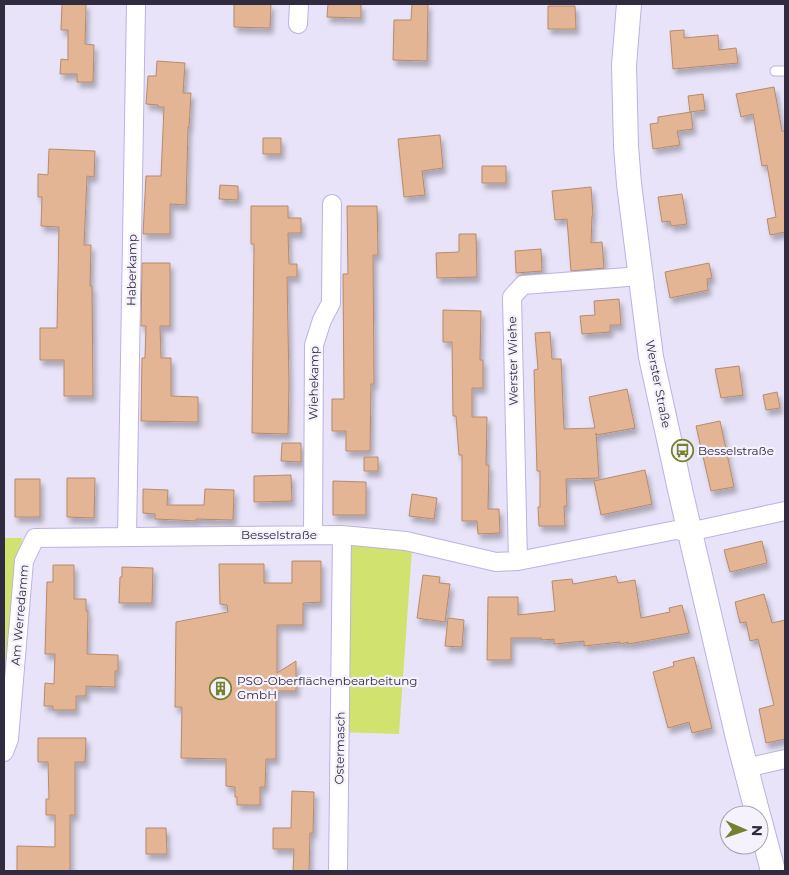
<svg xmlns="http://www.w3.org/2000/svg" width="789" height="875" viewBox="0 0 789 875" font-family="Montserrat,sans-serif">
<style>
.green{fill:#d1e36e}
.building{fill:#e4b594;stroke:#b78a6b;filter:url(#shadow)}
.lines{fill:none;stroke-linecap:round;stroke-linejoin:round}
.lane-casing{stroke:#bdb1e2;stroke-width:11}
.street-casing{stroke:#bdb1e2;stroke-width:20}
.secondary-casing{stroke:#bdb1e2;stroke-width:26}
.lane{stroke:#fff;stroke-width:9}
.street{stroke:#fff;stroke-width:18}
.secondary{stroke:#fff;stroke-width:24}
.labels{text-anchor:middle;stroke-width:4.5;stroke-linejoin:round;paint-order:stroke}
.street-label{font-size:12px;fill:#312b3f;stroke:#f5f2fd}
.poi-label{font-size:12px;fill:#312b3f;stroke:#f5f2fd;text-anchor:start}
</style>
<defs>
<filter id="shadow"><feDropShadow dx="3" dy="5.5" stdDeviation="2.5" flood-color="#0004"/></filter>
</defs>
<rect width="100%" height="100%" fill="#e8e3f8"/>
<path class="green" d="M4,538H22L14,647L4,739Z
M340,544L412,549L399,734L338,732Z"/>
<path class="building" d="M62,4H86L85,44L94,45L93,82H77V74H60L61,59L68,60V30H61Z
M234,4H271L270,28L234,27Z
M328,4H361V18L327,17Z
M412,4H428L427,61L393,60L394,20H411Z
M548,6H575L576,29H548Z
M684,30V38L718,35L719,50L736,48L738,63L673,69L670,31Z
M157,61L185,63L183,93H191L189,127H188L186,205L170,204V234H143L146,176H161L164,107H158V105L146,104L148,76H156Z
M774,87L782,131H785V232L770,235L767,219L776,217L767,165L762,166L753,114L741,117L736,94Z
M703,94L705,110L690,112L688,96Z
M691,112L693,129L677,131L680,145L653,149L650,124L658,123V117Z
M440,135L443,168L422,171L425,195L404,197L398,139Z
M263,138H281V154H263Z
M49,149L95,151L94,177L87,176L84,245H91L90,286H92L93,396H64V360H40V328H57L59,227L41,226L42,197H38V174L48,175Z
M482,166H506V183H482Z
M220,185L238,186V200L219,199Z
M591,187L593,216H592L591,243L602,242L604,268L571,271L567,219L555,220L552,191Z
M682,194L687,224L671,226L670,221L662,222L658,197Z
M251,206H288V218H301V233H288L289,264H297V277H287L289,384L288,434L252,433L254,244H251Z
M347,206H377L378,255H373L374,384H371L370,451H346V431H332V399H344L343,274H348Z
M459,234H476L477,277L437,278L436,253L459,252Z
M541,249L542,271L516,273L515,251Z
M142,263H170V326H160L161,358H171V396L198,397V422L141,421L142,358H145L146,326H141Z
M709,263L712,278L707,279L708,290L670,298L665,272Z
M619,299L621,325H610V332L582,334L580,316L595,315L594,301Z
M443,310L481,311L480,360H483V388H472V417H487L486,465H489L488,509H499L500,533L478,534L477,521H462V455H459L456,416H453L452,342H443Z
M550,332L552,359H561L564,429L595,428L589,397L627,389L635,428L596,435V433L599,478L566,479L567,506H564L565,526H539L538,507H540V471H537L534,370L538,369L535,333Z
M739,366L743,395L721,398L715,369Z
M777,392L780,408L766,410L763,395Z
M720,421L734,487L711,491L696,426Z
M282,443H301V462L281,461Z
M364,457H378V471H364Z
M645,470L652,504L601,515L594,481Z
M291,475L292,501L254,502V476Z
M67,478H95L94,518L67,517Z
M15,479H40V517H15Z
M333,481L366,482V515H333Z
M143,489L168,490L167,505H204L205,489L234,490L233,520L196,519V521L179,520L155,519V514L143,513Z
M412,494L437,498L434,519L409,516Z
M762,541L767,563L730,572L724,550Z
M292,561H321V602L303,603V625H277V673L296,661V691H276V759H266L265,787H260V805H237V797H235V787L226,786V759L181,758L182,707H175L176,622L228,612L227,605L220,604L219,564H264V583H292Z
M53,565H74V599H86V611H88L87,654L118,655V671H115V687L86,686V696H76V710H53V706H44L45,683L54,684L55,654H45L47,582H53Z
M122,567L153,568L152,603H119L120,577H122Z
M423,575L440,577L439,583L450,584L445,622L417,618Z
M616,576L618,583L635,580L641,618L670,612L669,608L682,605L689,633L628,644V642L621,644L620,642L584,646V641L554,644V639L542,640L541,638H511V660H487L488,597H518V615L555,611L552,581L572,579L573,584Z
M764,594L772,623L785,620V739L766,743L759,709L774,705L758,639L750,641L746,622L740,623L735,602Z
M448,618L464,620L462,647L445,646Z
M694,657L712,728L692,733L689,722L668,728L653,672L674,666L673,662Z
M38,738H86L85,762H75V815H70V871H17V846L55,847V815H46V799H49L48,762H38Z
M292,791L314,792L313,833H310L309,871H293L294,849H273V828H291Z
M146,828H166L167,854H146Z"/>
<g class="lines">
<defs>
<path id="lane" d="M775,71H785"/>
<path id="street" d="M298,24L299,4
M313,535L314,345L322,320L331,303L332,204
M127,536L136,4
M518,561L512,297L523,285L641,276
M4,752L9,739L24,561L35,538L342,535L406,541L496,562L518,561L676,530L689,532L785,511
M746,768L785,759
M338,871L342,535"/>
<path id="secondary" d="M629,4L624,65L626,146L629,184L651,357L681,494L738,738L758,815
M759,818L773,871"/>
</defs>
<use href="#lane" class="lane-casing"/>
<use href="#street" class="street-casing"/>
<use href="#secondary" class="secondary-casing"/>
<use href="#lane" class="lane"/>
<use href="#street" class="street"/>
<use href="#secondary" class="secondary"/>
</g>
<defs>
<symbol id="bus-ring" viewBox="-11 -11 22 22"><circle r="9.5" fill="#f5f2fd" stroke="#76812e" stroke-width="1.5"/><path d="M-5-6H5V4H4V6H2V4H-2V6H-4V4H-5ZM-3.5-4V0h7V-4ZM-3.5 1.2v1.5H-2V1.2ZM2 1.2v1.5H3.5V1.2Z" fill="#76812e"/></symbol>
<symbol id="building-ring" viewBox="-11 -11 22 22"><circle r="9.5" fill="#f5f2fd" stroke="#76812e" stroke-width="1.5"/><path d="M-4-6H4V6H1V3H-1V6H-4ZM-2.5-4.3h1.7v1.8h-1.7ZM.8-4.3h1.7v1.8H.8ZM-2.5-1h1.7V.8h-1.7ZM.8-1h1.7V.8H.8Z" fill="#76812e"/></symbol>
</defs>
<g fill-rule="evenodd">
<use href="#bus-ring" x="670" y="438" width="25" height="25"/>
<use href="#building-ring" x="208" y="676" width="25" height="25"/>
</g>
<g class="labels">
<g class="street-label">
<text transform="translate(132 270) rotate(-89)" y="4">Haberkamp</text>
<text transform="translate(513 361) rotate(-91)" y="4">Werster Wiehe</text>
<text transform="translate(314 383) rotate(-89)" y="4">Wiehekamp</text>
<text transform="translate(658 384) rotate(79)" y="4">Werster Straße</text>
<text x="279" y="539">Besselstraße</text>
<text transform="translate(20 615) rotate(-85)" y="4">Am Werredamm</text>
<text transform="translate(340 748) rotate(-89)" y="4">Ostermasch</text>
</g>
<g class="poi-label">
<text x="698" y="455">Besselstraße</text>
<text x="237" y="685">PSO-Oberflächenbearbeitung<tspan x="237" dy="14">GmbH</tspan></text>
</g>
</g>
<rect width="789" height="875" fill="none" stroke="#312b3f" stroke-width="10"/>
<g transform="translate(744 830) rotate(92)"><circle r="24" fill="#f5f2fd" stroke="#a7a2b1"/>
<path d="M0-4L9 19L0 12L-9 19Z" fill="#76812e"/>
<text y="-8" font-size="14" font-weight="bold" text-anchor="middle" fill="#312b3f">N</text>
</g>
</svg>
